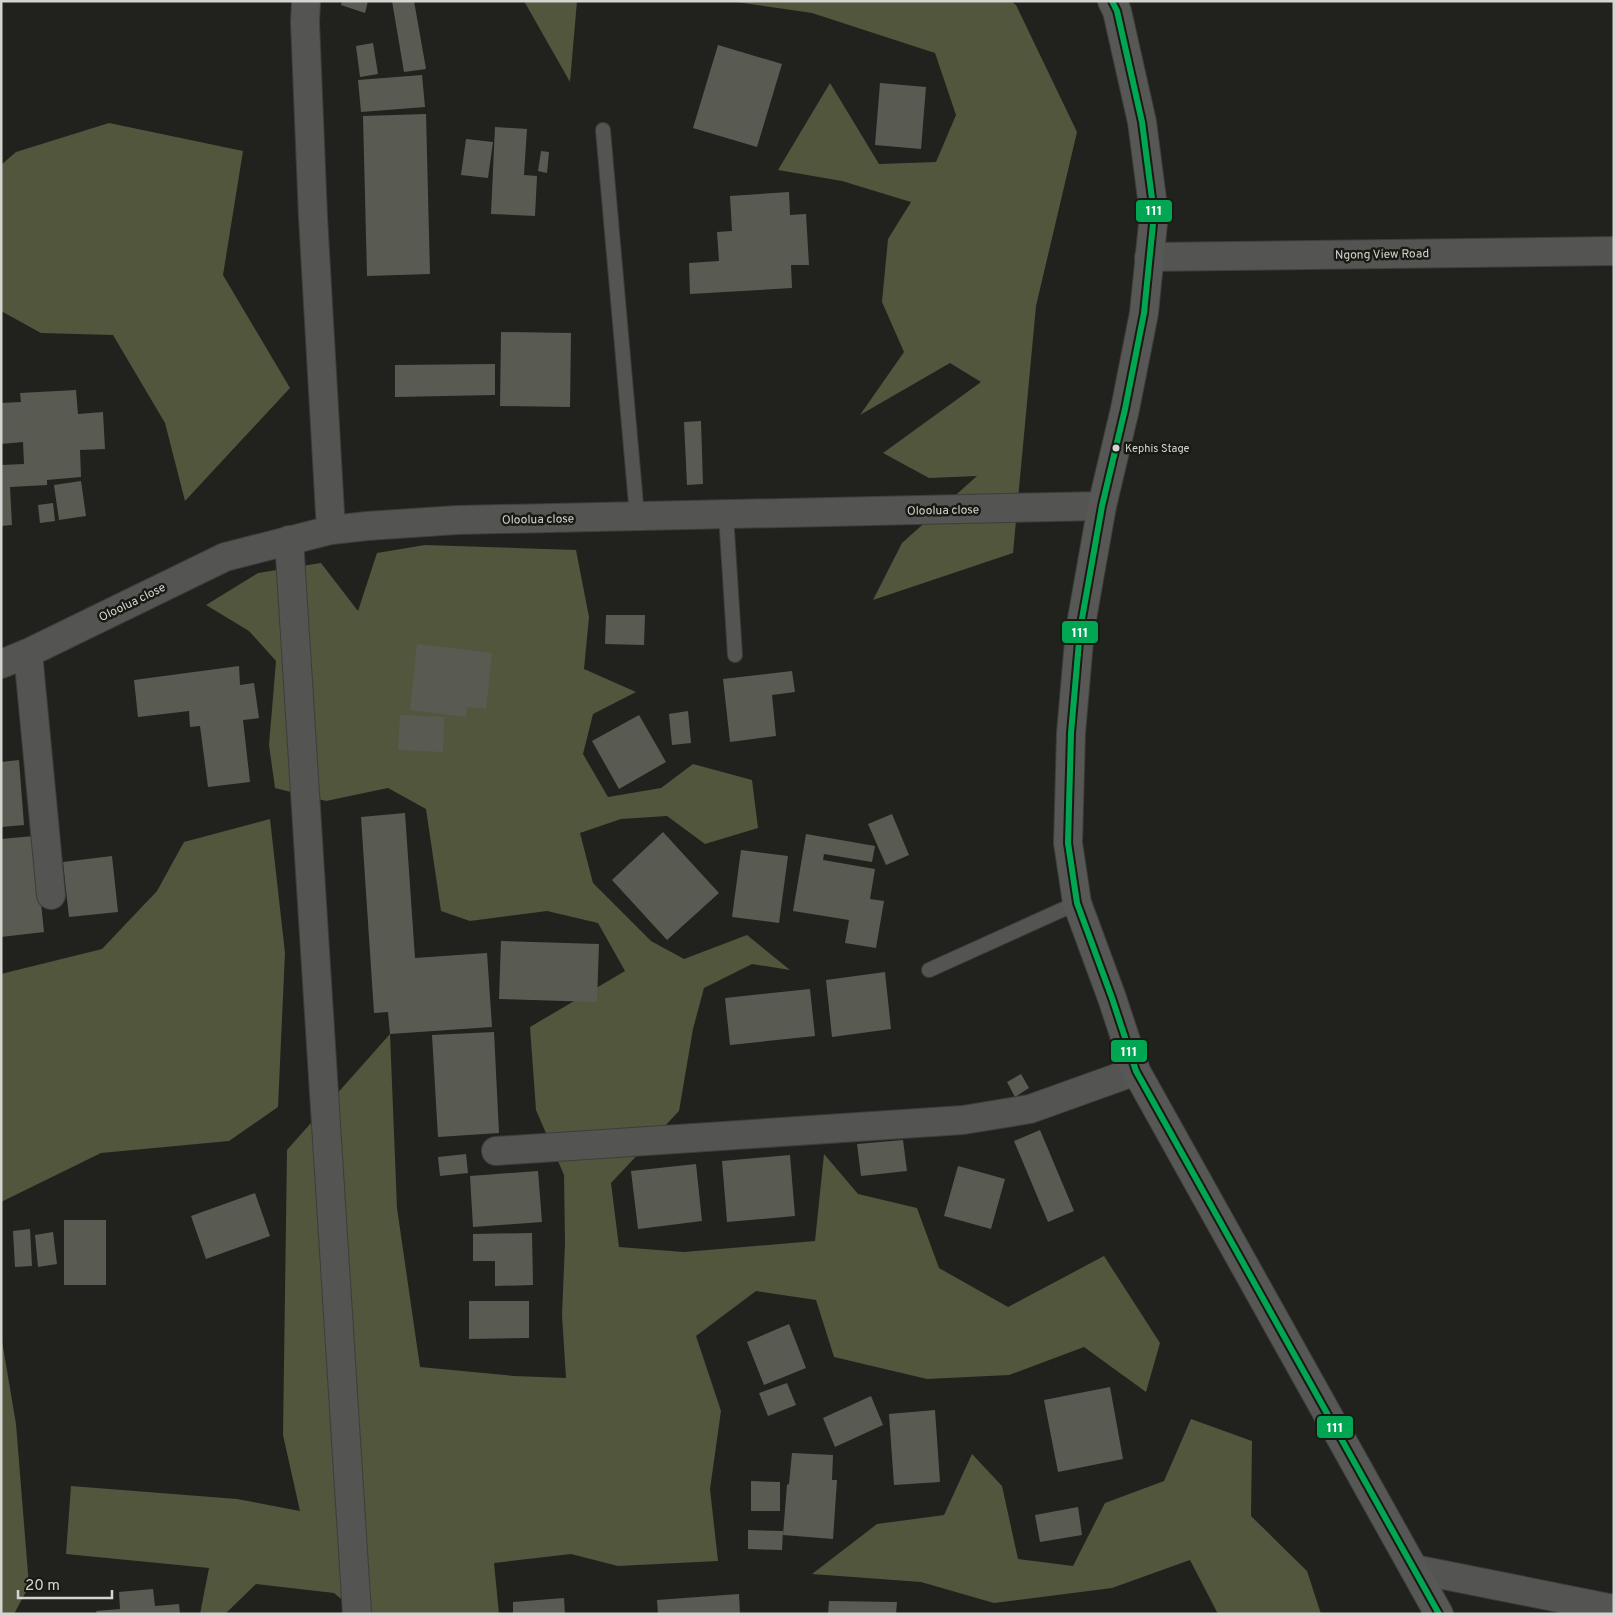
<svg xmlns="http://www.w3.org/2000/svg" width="1615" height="1615" viewBox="0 0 1615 1615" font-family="Overpass,sans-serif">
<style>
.forest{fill:#51563d}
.building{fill:#595b53}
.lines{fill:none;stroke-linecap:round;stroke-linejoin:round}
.lane-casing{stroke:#3d3e3b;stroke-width:16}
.street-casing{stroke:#3d3e3b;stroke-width:30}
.secondary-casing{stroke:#3d3e3b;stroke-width:30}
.lane{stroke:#545453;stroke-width:14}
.street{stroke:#545453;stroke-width:28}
.secondary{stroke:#575755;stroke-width:28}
.bus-1-casing{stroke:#191a13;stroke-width:10}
.bus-1{stroke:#00a651;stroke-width:6}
.bus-dot{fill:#d4d5d1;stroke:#191a13;stroke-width:2}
.labels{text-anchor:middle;stroke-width:5;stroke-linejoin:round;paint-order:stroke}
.bus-label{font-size:11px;fill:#d4d5d1;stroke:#191a13;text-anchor:start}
.street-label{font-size:12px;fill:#d4d5d1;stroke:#191a13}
.line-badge{stroke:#191a13;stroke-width:2}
.badge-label{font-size:14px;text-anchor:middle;font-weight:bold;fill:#fff}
</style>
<rect width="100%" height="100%" fill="#21221d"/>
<path class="forest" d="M524,1H577L570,82Z
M729,1H1011L1016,5L1077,132L1036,306L1013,553L873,600L902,543L977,476L929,478L883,453L981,382L950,363L860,415L904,352L882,302L888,239L911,202L842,181L778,170L830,83L879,164L936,162L956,115L935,53L812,13Z
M109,123L243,151L223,275L290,388L185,501L165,423L113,335L41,333L1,311V165L16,152Z
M425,545L576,550L589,617L584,669L636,692L593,714L583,754L608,797L661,788L693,764L752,780L758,828L705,844L667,816L621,819L580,833L593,883L651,941L684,959L747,935L790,970L752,964L704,988L693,1029L679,1111L611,1183L619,1247L684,1252L815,1241L824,1154L858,1194L917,1208L939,1268L1008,1307L1104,1256L1160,1343L1146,1392L1084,1347L1009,1375L927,1379L834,1357L816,1300L756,1291L696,1336L721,1411L710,1489L718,1561L618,1566L571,1554L494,1563L499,1614H359L334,1593L256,1584L225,1614H200L209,1568L66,1554L71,1486L237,1499L300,1511L283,1435L287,1150L390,1034L397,1208L420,1367L514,1376L566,1378L562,1315L565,1243L564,1175L536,1110L530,1027L625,971L598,923L547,911L470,921L441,911L426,809L388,788L326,801L275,788L269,745L276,661L249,631L206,605L258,573L321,563L358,611L377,553Z
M270,819L285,953L278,1107L229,1141L101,1153L1,1202V974L102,949L157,891L184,842Z
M1,1335L16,1424L29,1586L14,1614H1Z
M1191,1419L1252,1441L1251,1516L1307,1571L1321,1614H1218L1190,1560L1112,1588L994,1603L921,1582L812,1574L877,1524L944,1515L972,1454L1002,1486L1018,1559L1073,1566L1105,1503L1164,1481Z"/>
<path class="building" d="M342,1H368L365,13L341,5Z
M392,1H414L426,69L404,72Z
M373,43L378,74L360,77L356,46Z
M718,45L782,64L757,147L693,128Z
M422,75L425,107L361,112L358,80Z
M880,83L926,87L921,149L875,145Z
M426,114L430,274L367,276L363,116Z
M495,127L527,129L524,175L537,176L535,216L491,214Z
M466,139L493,142L488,178L461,175Z
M541,151L549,152L547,173L538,171Z
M789,192L790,215L806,214L809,265H791L792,288L690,294L689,263L719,261L717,232L732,231L730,196Z
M501,332L571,333L570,407L500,406Z
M495,364V395L395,397V365Z
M76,390L78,414L103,412L105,449L80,450L81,477L47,480V485L10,487L12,525L1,526V465L24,464L23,442L1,444V403L21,402L20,393Z
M701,421L703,484L687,485L684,422Z
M81,481L86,516L59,520L54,485Z
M53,503L55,521L40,523L38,505Z
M606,615H645L644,645L605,644Z
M417,644L492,653L486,709L467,707L466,717L410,710Z
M239,666L240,685L254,683L259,718L243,720L250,782L208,787L200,726L190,727L189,711L138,717L134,680Z
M792,671L795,692L772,695L776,736L730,742L723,679Z
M688,711L691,743L672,745L669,714Z
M400,715L444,717L443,752L398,750Z
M639,715L666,762L619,789L592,741Z
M19,760L24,825L1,827V762Z
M405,813L415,958L487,953L492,1027L390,1034L388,1012L374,1013L361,817Z
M892,814L909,855L886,865L868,824Z
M663,832L719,893L667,940L612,880Z
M806,834L875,846L872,862L824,854L823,860L875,869L870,899L884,901L876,948L845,943L849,920L793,911Z
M34,836L44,932L1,937V839Z
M741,850L788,856L779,923L732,917Z
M112,856L118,912L69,917L63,862Z
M501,941L599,944L597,1002L499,999Z
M885,972L891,1029L832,1037L826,980Z
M810,989L815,1036L730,1045L725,998Z
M494,1032L499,1133L438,1137L432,1035Z
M1021,1074L1029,1088L1015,1097L1007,1082Z
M1040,1130L1074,1211L1048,1222L1014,1141Z
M903,1140L907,1171L861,1176L857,1144Z
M466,1154L468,1173L440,1176L438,1157Z
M790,1155L795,1216L727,1222L722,1161Z
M696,1164L702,1221L638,1229L631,1171Z
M958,1166L1005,1179L991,1229L944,1216Z
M538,1171L542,1222L473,1227L470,1176Z
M255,1193L270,1236L206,1259L191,1216Z
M64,1220H106V1285H64Z
M30,1229L32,1266L15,1267L13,1231Z
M53,1232L57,1264L38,1267L35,1235Z
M532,1233L533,1285L495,1286V1261H473V1234Z
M469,1301H529V1338L469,1339Z
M789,1324L806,1368L764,1385L747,1342Z
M787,1383L796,1405L768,1416L759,1393Z
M1110,1387L1123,1459L1058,1472L1044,1400Z
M871,1396L883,1425L835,1447L823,1418Z
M935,1410L940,1482L894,1485L889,1414Z
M792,1453L833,1455L832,1480H837L833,1539L783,1535L787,1485L789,1484Z
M751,1481L780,1482V1511H751Z
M1078,1507L1082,1535L1040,1542L1035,1515Z
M748,1530L783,1531L782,1550L748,1549Z
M153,1589L155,1606L179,1604L180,1614H97L96,1611L120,1609L119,1592Z
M739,1594L740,1614H658L657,1600Z
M564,1598L565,1614H513V1602Z
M829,1601L897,1602L896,1614H828Z"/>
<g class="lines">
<defs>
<path id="lane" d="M603,130L637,516
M726,515L735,655
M929,970L1077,903"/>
<path id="street" d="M306,1L305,22L313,217L331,530
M1149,257L1614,251
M289,540L357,1614
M28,653L51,895
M1,664L28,653L225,557L331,530L367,526L457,520L1102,506
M496,1151L963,1120L1030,1109L1136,1071
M1414,1569L1614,1609"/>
<path id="secondary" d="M1112,1L1117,11L1142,122L1154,214L1144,313L1125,409L1102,506L1080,630L1071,733L1068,843L1077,903L1112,998L1136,1071L1439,1614"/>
</defs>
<use href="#lane" class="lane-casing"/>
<use href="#street" class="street-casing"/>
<use href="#secondary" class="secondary-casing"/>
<use href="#lane" class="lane"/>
<use href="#street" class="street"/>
<use href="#secondary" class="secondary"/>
<defs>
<path id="bus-1" d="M1112,1L1117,11L1142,122L1154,214L1144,313L1125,409L1102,506L1080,630L1071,733L1068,843L1077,903L1112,998L1136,1071L1439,1614"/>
</defs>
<use href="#bus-1" class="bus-1-casing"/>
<use href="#bus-1" class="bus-1"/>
</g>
<circle class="bus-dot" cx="1116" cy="448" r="4.5"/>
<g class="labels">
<g class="bus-label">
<text x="1125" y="452">Kephis Stage</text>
</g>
<g class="street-label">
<text transform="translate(1382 254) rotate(-1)" y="4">Ngong View Road</text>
<text transform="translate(943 510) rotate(-1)" y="4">Oloolua close</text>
<text transform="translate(538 519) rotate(-1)" y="4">Oloolua close</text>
<text transform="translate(132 602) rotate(-26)" y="4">Oloolua close</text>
</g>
</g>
<g class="line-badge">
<rect x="1135" y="199" width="38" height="24" rx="5" fill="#00a651"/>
<rect x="1061" y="620" width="38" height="24" rx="5" fill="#00a651"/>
<rect x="1110" y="1039" width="38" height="24" rx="5" fill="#00a651"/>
<rect x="1316" y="1415" width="38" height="24" rx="5" fill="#00a651"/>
</g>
<g class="badge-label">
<text x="1154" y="215">111</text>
<text x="1080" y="637">111</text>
<text x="1129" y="1056">111</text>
<text x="1335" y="1432">111</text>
</g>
<rect width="1615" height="1615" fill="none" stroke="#d4d5d1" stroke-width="5"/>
<path d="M18 1590v8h94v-8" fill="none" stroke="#d4d5d1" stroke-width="2.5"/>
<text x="25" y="1590" font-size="15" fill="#d4d5d1" stroke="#191a13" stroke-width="4" paint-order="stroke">20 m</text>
</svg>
